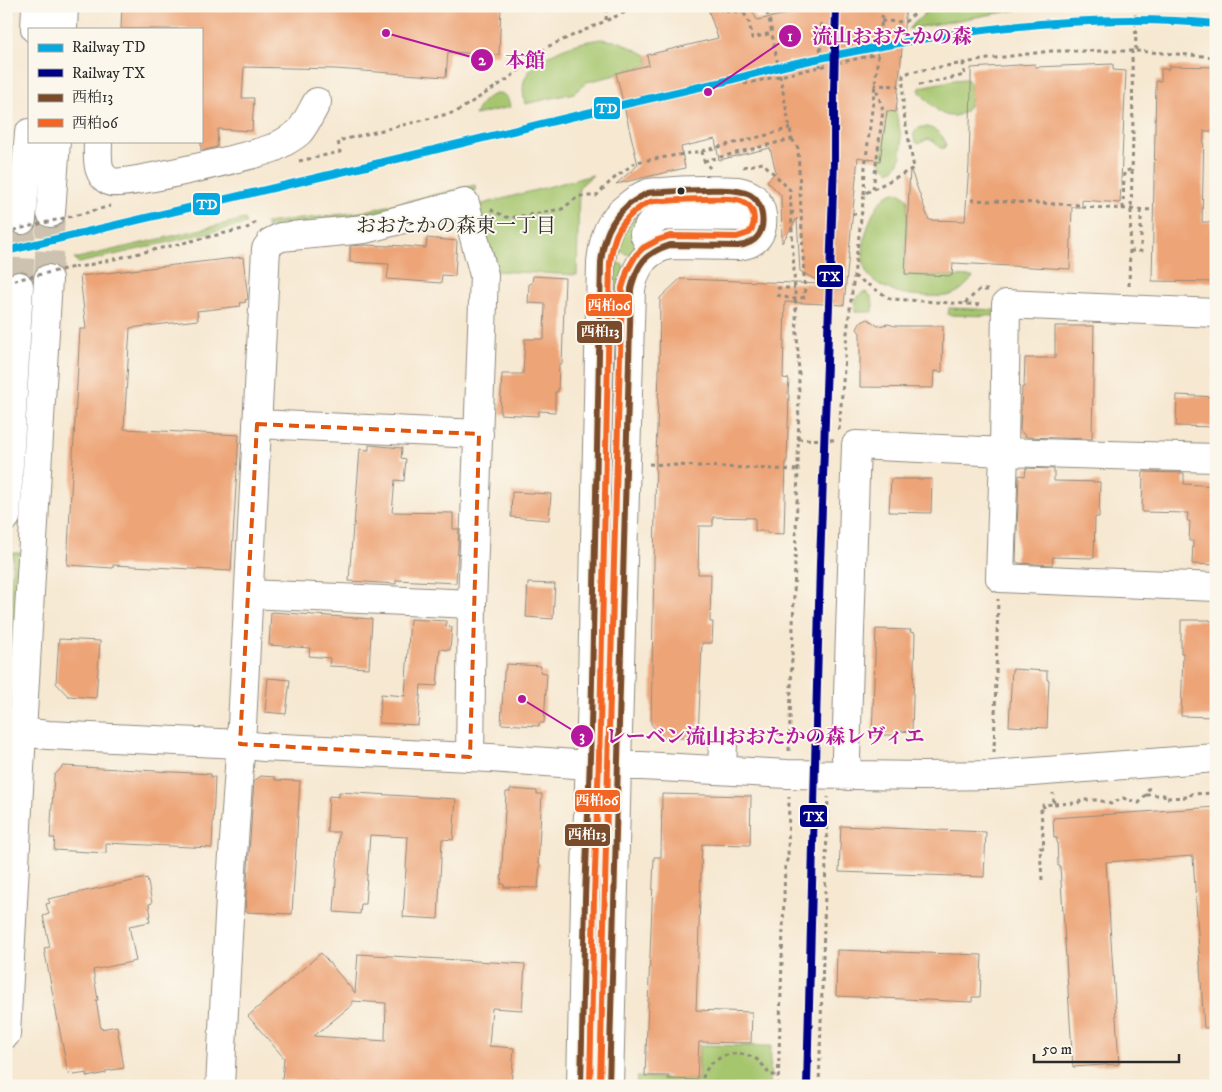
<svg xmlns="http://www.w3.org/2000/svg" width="1222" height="1092" viewBox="0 0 1222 1092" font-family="'IM FELL DW Pica','Noto Serif JP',serif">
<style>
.green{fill:#a6c66e;stroke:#68784c}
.building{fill:#eda477;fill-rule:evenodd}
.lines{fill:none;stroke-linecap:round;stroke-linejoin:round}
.minor-tunnel{stroke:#cdc2b0;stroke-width:28;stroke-dasharray:28 14;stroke-linecap:butt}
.minor-casing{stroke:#908a7e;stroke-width:30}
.path{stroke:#908a7e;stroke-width:3;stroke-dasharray:4 4;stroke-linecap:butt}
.minor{stroke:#fff;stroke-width:28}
.path-bridge{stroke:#908a7e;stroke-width:3;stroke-dasharray:4 4;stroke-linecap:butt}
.bus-1-casing{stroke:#fbf7ec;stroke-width:10}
.bus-2-casing{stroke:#fbf7ec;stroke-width:10}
.bus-1{stroke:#7a4b2a;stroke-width:6}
.bus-2{stroke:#f26522;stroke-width:6}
.rail-1-casing{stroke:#fbf7ec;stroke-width:11}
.rail-2-casing{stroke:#fbf7ec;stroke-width:11}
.rail-1{stroke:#06a9df;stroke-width:8}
.rail-2{stroke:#000084;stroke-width:8}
.marked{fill:none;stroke:#df570e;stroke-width:4;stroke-dasharray:10 6;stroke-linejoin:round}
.bus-dot{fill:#2b2b2b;stroke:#fbf7ec;stroke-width:2}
.labels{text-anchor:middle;stroke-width:4;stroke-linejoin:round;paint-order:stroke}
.neighbourhood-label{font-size:20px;fill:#2b2b2b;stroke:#fbf7ec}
.leader{fill:none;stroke:#b5179e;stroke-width:2}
.callout-dot{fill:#b5179e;stroke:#fbf7ec;stroke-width:2}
.mark-label{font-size:15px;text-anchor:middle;font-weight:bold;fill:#fff}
.callout-label{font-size:20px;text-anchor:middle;font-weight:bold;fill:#b5179e;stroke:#fbf7ec;stroke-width:4;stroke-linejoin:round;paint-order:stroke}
.line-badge{stroke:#fbf7ec;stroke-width:2}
.badge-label{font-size:14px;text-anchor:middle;font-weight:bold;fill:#fff}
</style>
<rect width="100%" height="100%" fill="#fbf7ec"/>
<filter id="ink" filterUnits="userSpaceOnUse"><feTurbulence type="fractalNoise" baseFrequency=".02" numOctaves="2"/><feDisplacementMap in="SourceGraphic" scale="10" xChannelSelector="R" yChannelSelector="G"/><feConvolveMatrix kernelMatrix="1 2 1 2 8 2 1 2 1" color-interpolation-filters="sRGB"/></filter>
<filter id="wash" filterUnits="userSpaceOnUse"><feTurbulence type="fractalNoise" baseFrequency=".0096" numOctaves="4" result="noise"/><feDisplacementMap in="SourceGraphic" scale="20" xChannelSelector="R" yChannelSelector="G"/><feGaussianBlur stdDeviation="1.12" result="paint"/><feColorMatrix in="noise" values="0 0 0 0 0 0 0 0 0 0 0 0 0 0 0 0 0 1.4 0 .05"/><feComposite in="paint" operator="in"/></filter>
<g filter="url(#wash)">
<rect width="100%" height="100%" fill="#f6e8d1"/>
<path class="green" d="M933,6H1051L1027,8L908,29Z
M601,39L620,42L647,55L649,65L616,73V75L587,82L574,93L525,104C523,94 521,82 528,73C529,70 534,68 536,65C557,48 575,43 601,39Z
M965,79L968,80L971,85C971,99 972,113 954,116C950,116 946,116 943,114C935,110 926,99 920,92L919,89L921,87L954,80Z
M500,93C507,96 509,99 510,107L475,115C481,102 485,96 500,93Z
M887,111L896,112C899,129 910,161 890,171C886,168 881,166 880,161Z
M926,127C935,128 945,136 946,145L944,148H940L933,141L928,139L918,144C913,140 911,132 918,128C921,127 923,127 926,127Z
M593,175L579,187L577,275L495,271L479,205Z
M475,185L476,190L364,217L267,228L266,223L362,212Z
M896,192L901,193L908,199L905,274L973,277C965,287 958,294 946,296C920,297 889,296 870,277C853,260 870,204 889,194C891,193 894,192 896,192Z
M655,205L663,210L640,247L629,255C623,253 619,251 615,247L618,232L636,213Z
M245,219L246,224L79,263L74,259Z
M616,262L623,265L624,267L614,555L607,608L614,263Z
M864,292C874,294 873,304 873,312H855C855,303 855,296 864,292Z
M949,308L998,310V316L948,315Z
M13,553H23L6,852V677Z
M699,1045L771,1046L770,1086H636L637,1077L698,1080Z"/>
<g id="blocks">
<path class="building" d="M122,6H501L499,55L448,52L446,77L336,69L244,67L242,98H254L252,131L218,129L217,147L201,151V29H121Z
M707,6H750L757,20L787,14V6H906L896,112L887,111L880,161L858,157L844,305L785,302L783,378L789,379L788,394L789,395L787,461H786L784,534L767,533V531H755V518L713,517V526H699L698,574H711L710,622H713L712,643H702L698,738H664L651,724L656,456L659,374L660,298L680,279L823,284L800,271L797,218L782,243L781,195L767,181L776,172L770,148L719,160L715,139L681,147L685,168L616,184L638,165L616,73L649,65L647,55L718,38Z
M1035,64L1036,67L1113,64V70L1126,71L1120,203L1082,200V207H1072L1070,269L953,263L952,276L905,274L910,168L929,220L965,221L969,165L971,85V68Z
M1169,66L1216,67V131H1204L1202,222H1211V242H1216V282L1152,281L1156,81H1161V69H1169Z
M427,238L457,241L455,276L442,275L441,283L387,279L389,264L350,262V246L364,245L390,246V245L426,248Z
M243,257L248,299L245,300L246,302L240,303L241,306L197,311L198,320L130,328L124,429L239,435L231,571L113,565V568L67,565L80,329H86L80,276Z
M533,276L565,278L562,364H559L558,392H555V412L539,411L538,416L500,414L502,374H523L525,339H544L545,304L528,303L529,284L532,283Z
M868,319L878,326L888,324L895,326H943L942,372L934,371L933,388L860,387V333L857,329L860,323Z
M1055,326H1094L1092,439L1026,437L1020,430L1022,387H1024L1025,358H1055Z
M1177,395L1216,397V427L1176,426Z
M369,445L402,448L401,458L406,459L404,481L395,480L392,512L453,513V529H459L456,583L396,580V584L349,581L353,526H354L360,449L369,450Z
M1026,468L1054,469V481L1100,482L1099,517H1095L1094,558L1053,557L1052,565L1018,563L1016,561L1019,475L1025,476Z
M1143,472L1184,473V484L1216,486V565L1192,564L1193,541H1189L1190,521H1187L1188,513L1142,512Z
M891,479H932L931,513L889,512Z
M512,492L551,494L549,520L511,517Z
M528,583L555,584L553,619L526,617Z
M271,612L372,619L369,668L329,666L330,658L309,656L310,648L269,645Z
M410,619L446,621V626L452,627L450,650L440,649L437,686L421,685L418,725L379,723L381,694L405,696Z
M1181,620H1210V621H1216V717L1181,716L1183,653H1181Z
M876,629L911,630L910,632L915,633L912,732L899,731V735H872Z
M59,639L100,641L96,698L68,696L56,683Z
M507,664L541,666L540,672L547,673L544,723H539V726L501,724L504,673Z
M1012,669L1047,671V680H1049L1047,728L1009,726Z
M268,678L290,680L286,714L265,712Z
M63,766L211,774V777H215L212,848L106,843V853L54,850L55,838H50L54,776Z
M261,776L275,777V780L300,781L292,914L245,912L254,781Z
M510,789L537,791V794H542L538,863L540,864L538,888L504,887V884H501L506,792H510Z
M339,792L456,799L453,840L442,839L438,919L403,917L408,837L370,835L365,904H361L360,914L334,912L339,832H327L329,796L339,797Z
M662,794L751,796L750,845L702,844L696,1010L752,1012L751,1043L699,1042L697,1080L668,1079L669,1076H645L654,857H661Z
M1216,807V1027L1204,1028L1193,856L1106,862L1119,1064L1073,1067L1060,866H1058L1057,838H1054L1053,818Z
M841,826L986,832L984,877L839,872Z
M147,878L152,903L149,904L151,916H149L150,922L129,926L136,961L93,970L98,1000H96L101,1029L117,1026L124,1068L106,1071V1073L87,1077V1073L74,1075V1073L68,1074L44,948L50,947L43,916L49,914L46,904L50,903L48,899Z
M837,950L982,955L980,997H972V1002L836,996Z
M321,953L355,993L358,954L525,964L522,1010L492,1008L489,1046L514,1048L511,1086H377L282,1080L284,1058L248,1016ZM352,1001L386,1003L385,1039L386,1041L314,1036L352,1005Z"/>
</g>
</g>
<g filter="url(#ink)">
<use href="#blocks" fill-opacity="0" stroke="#908a7e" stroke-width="1"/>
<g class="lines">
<path class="minor-tunnel" d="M48,279L51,213
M19,286L22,220"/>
<defs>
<path id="minor" d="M35,29L36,6
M63,29L64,6
M98,141C98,156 95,175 111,182C123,187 254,155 273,148C278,146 295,136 299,132C304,127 313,109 317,102
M51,213L56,141
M22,220L29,133
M652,251L644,234C649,225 653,220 663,216L762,217
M1216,313L1006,304L1004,452L1000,578L1216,587
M257,424L479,434
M6,517L19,286
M249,594L472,604
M22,732L48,735L240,744L262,747L490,758L589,765L642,766L787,774L923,776L993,775L1216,758
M722,770L723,744
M848,776L846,756L856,445L1004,452L1216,458
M6,1034L22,732L48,279
M220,1086L230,898L242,725L266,249L271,242L281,237L365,229L465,203L484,275L472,604L470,757
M581,1086L585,898L591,729L601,262C604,236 608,221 629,205C635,200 642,195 649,193C654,192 659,192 664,192C689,189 713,190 738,191C743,192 749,194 753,197C758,202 761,208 762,215C764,233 757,244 738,246L670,245C645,251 636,265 631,289L617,765L609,1086"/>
</defs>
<use href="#minor" class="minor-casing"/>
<path class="path" d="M711,6L725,11L743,12
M740,6L749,22L752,38L772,33
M606,20L607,6
M881,21L905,22L923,6
M1136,51L1216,57
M820,67L821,22
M744,84L878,54
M919,85L965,75L963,64
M792,139L798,148L805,297L801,298
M702,151L767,135L790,128
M299,161L340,152L338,141L456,112L508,79L547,47L639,6
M704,161L792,139L769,18L764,6
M743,167L763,163L790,190L799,375L798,470L789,752
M873,189L883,110L875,85L899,86
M864,194L865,167L875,85L883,8L906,9L909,6
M971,200L1079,205L1082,207
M491,209L493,211L509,218L562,209L579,196H596L612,180L636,162L702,151L704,161L710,168
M1123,209L1124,172L1132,169
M790,212L797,213
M852,214H861
M77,215L111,206
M1130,251H1141V209
M74,267H80L247,228L258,221
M854,276L891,299L983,305
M1129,286L1133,137L1132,52
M777,288H795
M965,303L979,290H988
M839,430L847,333L864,194L914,168L903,109V75L910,72L988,59L1052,51H1136L1135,6
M798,439L835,440
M649,464L798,470
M994,753L998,599
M1146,795H1164V798L1190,797L1191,794L1214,793L1216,796
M1054,804L1078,803L1081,800H1099L1111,804L1123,798L1139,803L1148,792L1149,786
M1042,880L1040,848H1044L1041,810H1045L1043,805L1054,804L1053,793
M701,1086C702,1082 703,1078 704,1074C714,1053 743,1047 760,1062C764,1066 767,1071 770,1075H778
M778,1086L785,865L788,858L789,797
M819,1086L828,797"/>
<use href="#minor" class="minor"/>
<path class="path-bridge" d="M1082,207L1153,210
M6,232L77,215
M6,282L74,267
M777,295L792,299L801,298"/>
<defs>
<path id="bus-1" d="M581,1086L585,898L591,729L601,262C604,237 609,222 628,205C634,201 641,196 648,193C653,192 658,192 663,192C677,191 691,190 705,190C719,190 737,188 750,195C763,202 766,225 758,236C753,243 746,245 738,246L670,245C645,253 637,264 631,289L609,1086"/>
<path id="bus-2" d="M590,1086L594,898L600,729L610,263C613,241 616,227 634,212C639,208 644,204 650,202C655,200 660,201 665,201C678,200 691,199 704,199C715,199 736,197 745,203C756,209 756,225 749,233L737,237L670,236L658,240L643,248L636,255L628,269L622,288L608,765L600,1086"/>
</defs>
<use href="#bus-1" class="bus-1-casing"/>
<use href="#bus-2" class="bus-2-casing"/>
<use href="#bus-1" class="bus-1"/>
<use href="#bus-2" class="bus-2"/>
<defs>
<path id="rail-1" d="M6,251C139,220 272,189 405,157C508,132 610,107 713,84C741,78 769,69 797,63C934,34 1076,10 1216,24"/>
<path id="rail-2" d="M807,1086L820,564L834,161V90L836,6"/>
</defs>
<use href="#rail-1" class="rail-1-casing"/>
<use href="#rail-2" class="rail-2-casing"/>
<use href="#rail-1" class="rail-1"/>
<use href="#rail-2" class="rail-2"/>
</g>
</g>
<path class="marked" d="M257,424L479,434L470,757L240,744Z"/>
<circle class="bus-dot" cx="681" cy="191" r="4.5"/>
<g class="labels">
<g class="neighbourhood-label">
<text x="456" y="232">おおたかの森東一丁目</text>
</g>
</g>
<path class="leader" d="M708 92L790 36M386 33L482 60M522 699L582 736"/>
<g class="callout-dot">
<circle cx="708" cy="92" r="5"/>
<circle cx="386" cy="33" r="5"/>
<circle cx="522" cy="699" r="5"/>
<circle cx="790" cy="36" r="12"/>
<circle cx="482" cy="60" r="12"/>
<circle cx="582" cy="736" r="12"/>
</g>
<g class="mark-label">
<text x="790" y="41">1</text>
<text x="482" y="65">2</text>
<text x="582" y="741">3</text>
</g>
<g class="callout-label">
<text x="892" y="43">流山おおたかの森</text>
<text x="525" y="67">本館</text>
<text x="765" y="743">レーベン流山おおたかの森レヴィエ</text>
</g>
<g class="line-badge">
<rect x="593" y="96" width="28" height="24" rx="5" fill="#06a9df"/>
<rect x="192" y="192" width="29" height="24" rx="5" fill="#06a9df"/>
<rect x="816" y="264" width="28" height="24" rx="5" fill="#000084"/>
<rect x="585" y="293" width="48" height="24" rx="5" fill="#f26522"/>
<rect x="576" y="320" width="47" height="24" rx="5" fill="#7a4b2a"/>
<rect x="574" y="789" width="47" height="24" rx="5" fill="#f26522"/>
<rect x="799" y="804" width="29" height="24" rx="5" fill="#000084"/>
<rect x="564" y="823" width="47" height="24" rx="5" fill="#7a4b2a"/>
</g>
<g class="badge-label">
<text x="607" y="113">TD</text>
<text x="207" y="209">TD</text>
<text x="830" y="281">TX</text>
<text x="609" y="310">西柏06</text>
<text x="600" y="336">西柏13</text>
<text x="597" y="805">西柏06</text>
<text x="814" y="821">TX</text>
<text x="587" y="839">西柏13</text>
</g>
<rect width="1222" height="1092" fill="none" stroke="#fbf7ec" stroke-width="25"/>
<rect x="28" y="28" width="175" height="115" fill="#fbf7ec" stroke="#a8a59f"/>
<rect x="38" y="44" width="25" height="8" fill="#06a9df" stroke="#a8a59f"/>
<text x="72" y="52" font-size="15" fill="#2b2b2b">Railway TD</text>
<rect x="38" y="69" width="25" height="8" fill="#000084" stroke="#a8a59f"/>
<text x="72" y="78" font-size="15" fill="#2b2b2b">Railway TX</text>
<rect x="38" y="94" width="25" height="8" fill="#7a4b2a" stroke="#a8a59f"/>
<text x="72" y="102" font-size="15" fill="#2b2b2b">西柏13</text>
<rect x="38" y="119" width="25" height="8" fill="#f26522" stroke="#a8a59f"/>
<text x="72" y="128" font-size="15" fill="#2b2b2b">西柏06</text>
<path d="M1034 1054v8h145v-8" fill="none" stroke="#2b2b2b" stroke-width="2.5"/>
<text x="1042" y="1054" font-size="15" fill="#2b2b2b" stroke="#fbf7ec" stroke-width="4" paint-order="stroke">50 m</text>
</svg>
